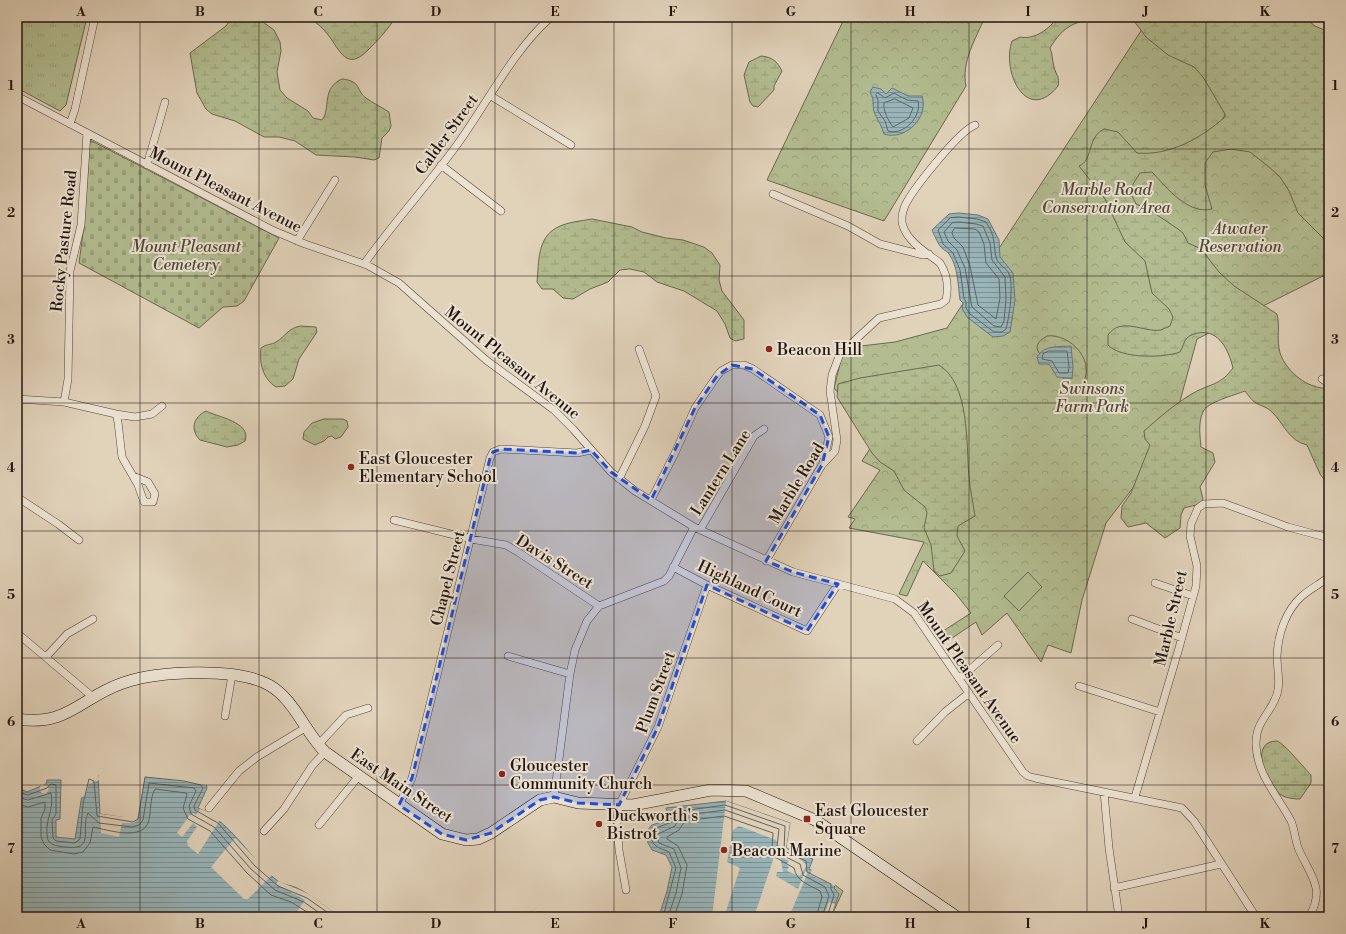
<svg xmlns="http://www.w3.org/2000/svg" width="1346" height="934" viewBox="0 0 1346 934" font-family="'Libre Bodoni',serif">
<style>
.grass{fill:url(#grass-tufts);stroke:#6a6850}
.forest{fill:url(#forest-crowns);stroke:#6a6850}
.wetland{fill:url(#wetland-marsh);stroke:#6a6850}
.cemetery{fill:url(#cemetery-stones);stroke:#6a6850}
.garden{fill:#b2bc90;stroke:#6a6850}
.water{fill:url(#water-rules);stroke:#697576}
.pier{fill:#e1d2ba}
.lines{fill:none;stroke-linecap:round;stroke-linejoin:round}
.shore{stroke:#5d6565;stroke-width:1}
.street-casing{stroke:#52443a;stroke-width:8}
.secondary-casing{stroke:#221510;stroke-width:12}
.street{stroke:#ece2d2;stroke-width:7}
.secondary{stroke:#ece2d2;stroke-width:11}
.marked{fill:#1d4ed8;fill-opacity:0.2;stroke:#1d4ed8;stroke-width:3;stroke-dasharray:8 5;stroke-linejoin:round}
.grid{fill:none;stroke:#221510;stroke-width:1;stroke-opacity:0.55}
.poi-dot{fill:#8f2418;stroke:#ece2d2;stroke-width:1.5}
.labels{text-anchor:middle;stroke-width:4;stroke-linejoin:round;paint-order:stroke}
.street-label{font-size:16px;fill:#221510;stroke:#ece2d2}
.park-label{font-size:16px;font-style:italic;fill:#4d4736;stroke:#ece2d2}
.poi-label{font-size:16px;fill:#221510;stroke:#ece2d2;text-anchor:start}
.neatline{fill:none;stroke:#221510;stroke-width:1.5}
.grid-label{font-size:13px;text-anchor:middle;font-weight:bold;fill:#221510}
</style>
<defs>
<pattern id="grass-tufts" width="24" height="20" patternUnits="userSpaceOnUse"><rect width="24" height="20" fill="#b2bc90"/><path d="M3 7l-1-3M5 7V3M7 7l1-3M15 17l-1-3M17 17v-4M19 17l1-3" fill="none" stroke="#99a17b"/></pattern>
<pattern id="forest-crowns" width="20" height="18" patternUnits="userSpaceOnUse"><rect width="20" height="18" fill="#b2bc90"/><path d="M2 6a3 3 0 1 1 6 0M12 15a3 3 0 1 1 6 0" fill="none" stroke="#99a17b"/></pattern>
<pattern id="wetland-marsh" width="20" height="14" patternUnits="userSpaceOnUse"><rect width="20" height="14" fill="#b2bc90"/><path d="M1 5h8M5 5V1M11 12h8M15 12V8" fill="none" stroke="#99a17b"/></pattern>
<pattern id="cemetery-stones" width="16" height="16" patternUnits="userSpaceOnUse"><rect width="16" height="16" fill="#b2bc90"/><path d="M2 7V4a2 2 0 0 1 4 0v3zM10 15v-3a2 2 0 0 1 4 0v3z" fill="#99a17b"/></pattern>
<pattern id="water-rules" width="6" height="5" patternUnits="userSpaceOnUse"><rect width="6" height="5" fill="#98b5ba"/><path d="M0 2.5h6" fill="none" stroke="#7c9296"/></pattern>
</defs>
<rect width="100%" height="100%" fill="#e1d2ba"/>
<filter id="stains"><feTurbulence type="fractalNoise" baseFrequency=".005" numOctaves="4"/><feColorMatrix values="0 0 0 0 .2 0 0 0 0 .09 0 0 0 0 .02 0 0 0 .5 -.17"/></filter>
<radialGradient id="worn" r=".72"><stop offset=".6" stop-color="#630" stop-opacity="0"/><stop offset="1" stop-color="#630" stop-opacity=".3"/></radialGradient>
<path class="grass" d="M17,17H87L66,105L60,111L17,88Z"/>
<path class="forest" d="M845,17H985C976,38 961,62 966,86L884,221L767,180Z
M1150,17H1278L1222,120L1329,225V273L1197,339L1180,401L1189,415L1106,523L1082,600L1071,653L1048,645L1041,662L1007,613L982,635L976,622L943,644L937,635L971,613L956,594L923,561L907,596L899,594L924,542L849,528L855,519L848,517L880,470L862,461L876,439L834,388L844,348L895,342L947,328Z
M324,419H343L347,421L348,427L341,437L335,439L332,436L328,437L324,441L315,445L303,439L304,432L312,423Z"/>
<path class="wetland" d="M232,17H256L274,30L280,42L281,51L277,72L280,90L287,98L308,111L313,118L322,120C331,109 321,88 342,79C362,81 356,91 366,98C373,103 381,107 389,112L391,126L389,131L382,138L379,158L374,160L355,157L316,155L295,141L279,137H264L235,121L212,114L206,109L197,93L190,53L226,26Z
M308,17H395V18C387,31 378,40 367,51C347,71 340,51 329,36C323,28 316,22 308,17Z
M1058,17H1092C1087,21 1081,21 1074,24C1063,29 1056,38 1050,48C1053,55 1052,60 1054,67C1056,75 1060,77 1058,86C1027,125 1001,72 1012,41L1020,37C1035,40 1049,29 1058,17Z
M1131,17H1304L1315,26L1329,32V123H1327L1326,130L1329,136V244L1298,213L1289,191L1280,177L1269,167L1250,152L1231,149L1213,152L1205,163V185L1212,209C1188,215 1167,188 1152,172L1140,173L1133,184L1132,196L1136,204L1148,209L1178,229L1183,233L1188,243L1201,249L1219,272L1234,286L1277,314C1280,326 1277,337 1279,348C1281,364 1299,382 1314,386C1319,388 1324,388 1329,389V486L1320,474L1307,445C1289,441 1284,424 1272,412C1267,407 1261,406 1256,403C1252,401 1248,395 1245,391C1235,395 1207,402 1203,412C1198,422 1200,436 1201,447L1213,453L1215,462L1200,487L1203,499L1200,504L1184,508L1181,515L1180,528L1165,538L1146,523L1128,527L1121,518L1122,506L1131,493L1150,445L1145,439L1144,431C1160,417 1178,401 1197,391C1214,383 1221,384 1233,368C1229,352 1220,329 1198,333C1194,334 1190,335 1187,338C1184,341 1183,347 1180,352C1164,358 1121,359 1108,345V335C1121,316 1144,333 1161,330C1164,329 1167,327 1170,326L1173,317L1169,309L1152,293L1145,261L1125,242L1105,199L1079,166C1093,161 1087,137 1104,129L1118,132L1137,153C1170,156 1201,138 1225,117V114L1203,77L1194,67L1168,55L1146,37Z
M761,56C772,57 777,61 782,71L774,86V90L758,107L753,106L750,102L744,75L749,62Z
M592,219L632,227L642,232L666,238L683,240L704,247L712,253L720,265L719,280L722,291L744,320V339L735,341L730,338L725,324L717,311L684,291L657,282L644,272L630,269L620,270L608,282L590,289L573,299L563,298L553,289H542L537,282C539,262 537,237 558,227C568,222 581,221 592,219Z
M300,326L316,327L317,332L299,359L293,379L285,386L276,387C263,379 259,363 261,348C266,344 271,345 276,342C286,336 287,329 300,326Z
M1047,336C1071,333 1098,363 1081,386C1062,387 1065,376 1056,367C1045,359 1025,348 1047,336Z
M939,365C970,384 966,444 969,476C970,490 973,503 975,516L958,526L957,536L965,551L951,573L940,576L934,571L931,545L924,528L927,513L925,507L904,490L894,471L880,462L872,453L837,397L838,384L860,378Z
M206,411C217,417 252,422 245,441L238,445L227,447L200,440C190,430 193,417 206,411Z
M1277,741C1284,743 1304,768 1311,775V783L1300,799C1291,799 1280,797 1274,789C1265,778 1250,741 1277,741Z
M835,885L843,891L831,917H825Z"/>
<path class="cemetery" d="M90,140L279,238L244,301L237,306L223,307L199,328L79,263L84,225Z"/>
<path class="garden" d="M1028,572L1042,587L1019,611L1004,596Z"/>
<path class="water" d="M873,87L881,89L886,94L892,88L908,96H922C929,117 906,141 884,134C882,126 878,121 875,114C871,106 876,103 870,92Z
M959,213L978,215L988,219L999,240L1000,257L1013,273L1015,300L1010,332L1003,336L993,337L967,317L962,308L963,303L960,300C958,285 958,266 949,254C947,251 942,249 940,246C938,243 933,233 932,230L949,214Z
M1071,346L1073,367L1072,379L1057,377L1049,364H1039L1037,357C1044,345 1058,347 1071,346Z
M98,775L100,814L134,819L141,775L206,782L207,788L198,808C232,822 250,860 279,882C284,885 291,885 297,888C312,895 326,908 340,917H17V787L27,792L46,784L47,780H61L60,819L56,820V837L75,839L85,776Z
M726,801L790,823L786,848L813,859L809,869L836,882L834,888L839,894L831,917H660L659,916L667,891L672,867L666,855L652,850L648,843L646,832L652,825L670,819L666,808Z
M537,908L566,917H523Z"/>
<path class="pier" d="M144,771L185,775L207,780V785L145,777L137,820L134,823H122L119,837L101,833L100,814L125,817L132,816L139,774Z
M98,773L99,780L89,784L85,796L80,798L84,775Z
M39.5 789a4.5 4.5 0 1 1 9 0a4.5 4.5 0 1 1-9 0Z
M726,801L790,823L786,848L807,865L800,876L789,872L787,870L789,867L786,864L789,861L785,859L786,848L778,845L783,872H777L776,876L798,889L805,871L808,872L789,917H754L778,845L776,840L739,826L733,830L727,862L740,868L724,917H712Z
M200,809L210,813L220,820L198,854L188,846L187,841L197,827L193,823L182,837L177,833L189,816L193,813L196,815Z
M235,838L272,875L248,899H244L211,867Z
M812,869L837,881L835,886L810,875Z
M278,881L309,894L340,917H293L305,900L276,884Z
M829,902L835,904L831,917H823Z
M539,906L549,908L568,917H555L548,913L538,911L531,917H522Z"/>
<g class="lines">
<path class="shore" d="M878,93L885,98L894,93L907,100L918,101C922,116 904,136 888,131L885,121L878,111V100L876,95Z
M895,99L913,108L909,118L893,127C889,122 882,109 884,103Z
M959,217L977,219L986,222C996,237 993,243 996,257C997,264 1007,268 1009,274C1014,284 1009,319 1006,329L1002,332H994L970,314L966,308V302L964,298L960,270L953,253L943,244L938,230L950,218Z
M959,222L976,224L983,226L990,243L992,260L1005,277L1006,299L1004,321L1001,327L994,326L972,307L965,268L957,250L948,241L944,232L952,223Z
M955,228L975,229L979,232L984,244L986,263L999,279L1000,298L996,319L978,305L970,266L963,247L954,238L952,233Z
M1049,351H1067L1069,367L1068,373H1059L1052,361L1042,359L1043,354Z
M17,792L28,795L47,788L51,784L56,785V814L52,820L53,838L56,841L75,843L80,839L83,804L89,779L94,781L97,816L133,822L138,819L145,777L184,781L201,785L203,788L194,806L195,810L218,823L255,866L278,886L307,898L334,917
M17,797L28,800L51,793C55,810 43,822 48,840C52,846 58,846 65,847C96,851 80,830 88,813L99,823L132,827L139,825L143,820L149,783L194,788L196,791L189,806L191,814L214,827L251,869L275,890L304,902L325,917
M17,804L28,807L45,802V809L41,818V837L44,844L50,850L74,854L83,852L90,843L93,827C108,830 144,842 149,820C151,810 150,798 155,789L186,793L187,795L183,808L188,819L210,831L247,873L271,895L291,902L315,917
M663,917L676,868L669,852C658,847 651,847 651,833L656,828L672,822L674,812L725,805L785,826L784,851L806,861L807,872L831,884V889L834,895L827,917
M668,917L676,893L681,868L674,849L659,843L656,835L675,826L680,816L725,810L779,829L777,847L780,854L800,864L803,875L825,887L829,896L822,917
M674,917L682,894L687,865L678,846L667,839V837L679,830L685,821L724,816L773,833L772,849L775,857L794,868C797,882 808,884 820,891L822,897L816,917"/>
<defs>
<path id="street" d="M17,96L272,230L305,244L367,265L399,283L486,360L554,410L573,429L611,472L635,491L694,527L793,572L895,599L914,613L1023,772L1028,776L1035,778L1182,808L1194,821L1256,917
M491,96L571,145
M70,124L75,109L95,17
M147,165L165,102
M441,165L501,211
M773,194L848,226L880,244L923,255L929,254
M297,241L335,180
M364,264C394,222 429,184 459,142C487,103 514,50 549,19
M1322,379L1329,384
M17,399L64,402L116,414L135,417L152,414L162,406
M64,402L68,379L70,271L81,225L87,133
M116,414L118,422L122,457L138,485L144,502H153L155,494L148,482L133,476
M619,479L645,426L656,396L639,349
M17,497L58,524L79,540
M651,500L675,453L695,408L717,376L721,371L732,365H744L753,369L820,415L829,437L823,463
M394,520L471,539L506,545L518,552L599,606
M700,530L754,436L764,429
M766,561L822,465L835,451L837,440L830,391L832,375L840,354L879,318L941,304L946,300C949,286 947,274 940,263C927,253 908,242 903,226C901,221 902,214 904,208C910,192 959,131 975,125
M673,567L707,585L807,631L838,584
M1155,583L1193,596
M1132,619L1182,638
M17,633L94,698
M508,656L570,674
M46,657L67,634L93,619
M959,679L998,645
M1079,686L1160,712
M225,716L232,675
M917,741L945,712L969,693
M318,745L346,715L368,708
M1104,792L1109,848L1119,917
M554,797L570,674L575,650L587,621L599,606L664,581L669,576L694,527
M1135,797L1179,648L1196,586L1197,566L1190,536L1191,524L1198,508L1204,504L1223,503L1288,527L1329,538
M399,805L412,778L490,458L493,452L501,449L577,453L591,450
M209,808L239,771L257,757L305,728
M319,825L358,777
M264,831L284,809L312,766L325,752
M1114,888L1221,864
M626,890L619,850L617,823L619,805L658,727L707,585
M1309,917C1326,888 1310,875 1299,850C1295,841 1295,830 1291,821C1278,796 1257,775 1256,745C1255,719 1274,712 1278,690C1280,679 1277,667 1277,656C1278,635 1285,611 1302,596C1310,589 1320,584 1329,577"/>
<path id="secondary" d="M17,719C68,727 81,697 123,683C157,671 237,667 269,685C294,699 305,732 325,752L442,834L466,840L478,839L491,833L540,800L554,797L578,803L633,805L711,790L746,791L815,820L957,917"/>
</defs>
<use href="#street" class="street-casing"/>
<use href="#secondary" class="secondary-casing"/>
<use href="#street" class="street"/>
<use href="#secondary" class="secondary"/>
</g>
<path class="marked" d="M732,365L753,369L820,415L829,437L822,465L766,561L793,572L838,584L807,631L707,585L658,727L619,805L578,803L554,797L540,800L491,833L466,840L442,834L399,805L412,778L490,458L493,452L501,449L577,453L591,450L611,472L651,500L695,408L717,376Z"/>
<path class="grid" d="M140,17V917M259,17V917M377,17V917M495,17V917M614,17V917M732,17V917M851,17V917M969,17V917M1087,17V917M1206,17V917M17,149H1329M17,276H1329M17,403H1329M17,531H1329M17,658H1329M17,785H1329"/>
<g class="poi-dot">
<circle cx="769" cy="349" r="4"/>
<circle cx="351" cy="467" r="4"/>
<circle cx="502" cy="774" r="4"/>
<rect x="803" y="815" width="8" height="8" rx="2"/>
<circle cx="599" cy="824" r="4"/>
<circle cx="724" cy="850" r="4"/>
</g>
<g class="labels">
<g class="street-label">
<text transform="translate(446 134) rotate(-54)" y="6">Calder Street</text>
<text transform="translate(226 189) rotate(27)" y="6">Mount Pleasant Avenue</text>
<text transform="translate(63 241) rotate(-84)" y="6">Rocky Pasture Road</text>
<text transform="translate(513 362) rotate(39)" y="6">Mount Pleasant Avenue</text>
<text transform="translate(720 472) rotate(-58)" y="6">Lantern Lane</text>
<text transform="translate(796 483) rotate(-59)" y="6">Marble Road</text>
<text transform="translate(555 561) rotate(32)" y="6">Davis Street</text>
<text transform="translate(447 578) rotate(-76)" y="6">Chapel Street</text>
<text transform="translate(750 588) rotate(25)" y="6">Highland Court</text>
<text transform="translate(1170 618) rotate(-77)" y="6">Marble Street</text>
<text transform="translate(970 672) rotate(55)" y="6">Mount Pleasant Avenue</text>
<text transform="translate(655 692) rotate(-70)" y="6">Plum Street</text>
<text transform="translate(402 785) rotate(34)" y="6">East Main Street</text>
</g>
<g class="park-label">
<text x="1106" y="195">Marble Road<tspan x="1106" dy="18">Conservation Area</tspan></text>
<text x="1240" y="234">Atwater<tspan x="1240" dy="18">Reservation</tspan></text>
<text x="186" y="252">Mount Pleasant<tspan x="186" dy="18">Cemetery</tspan></text>
<text x="1092" y="394">Swinsons<tspan x="1092" dy="18">Farm Park</tspan></text>
</g>
<g class="poi-label">
<text x="777" y="355">Beacon Hill</text>
<text x="359" y="464">East Gloucester<tspan x="359" dy="18">Elementary School</tspan></text>
<text x="510" y="771">Gloucester<tspan x="510" dy="18">Community Church</tspan></text>
<text x="815" y="816">East Gloucester<tspan x="815" dy="18">Square</tspan></text>
<text x="607" y="821">Duckworth's<tspan x="607" dy="18">Bistrot</tspan></text>
<text x="732" y="856">Beacon Marine</text>
</g>
</g>
<rect width="1346" height="934" fill="none" stroke="#e1d2ba" stroke-width="44"/>
<rect x="22" y="22" width="1302" height="890" class="neatline"/>
<g class="grid-label">
<text x="81" y="16">A</text>
<text x="200" y="16">B</text>
<text x="318" y="16">C</text>
<text x="436" y="16">D</text>
<text x="555" y="16">E</text>
<text x="673" y="16">F</text>
<text x="791" y="16">G</text>
<text x="910" y="16">H</text>
<text x="1028" y="16">I</text>
<text x="1146" y="16">J</text>
<text x="1265" y="16">K</text>
<text x="11" y="90">1</text>
<text x="1335" y="90">1</text>
<text x="11" y="217">2</text>
<text x="1335" y="217">2</text>
<text x="11" y="344">3</text>
<text x="1335" y="344">3</text>
<text x="11" y="472">4</text>
<text x="1335" y="472">4</text>
<text x="11" y="599">5</text>
<text x="1335" y="599">5</text>
<text x="11" y="726">6</text>
<text x="1335" y="726">6</text>
<text x="11" y="853">7</text>
<text x="1335" y="853">7</text>
<text x="81" y="928">A</text>
<text x="200" y="928">B</text>
<text x="318" y="928">C</text>
<text x="436" y="928">D</text>
<text x="555" y="928">E</text>
<text x="673" y="928">F</text>
<text x="791" y="928">G</text>
<text x="910" y="928">H</text>
<text x="1028" y="928">I</text>
<text x="1146" y="928">J</text>
<text x="1265" y="928">K</text>
</g>
<rect width="100%" height="100%" filter="url(#stains)"/>
<rect width="100%" height="100%" fill="url(#worn)"/>
</svg>
